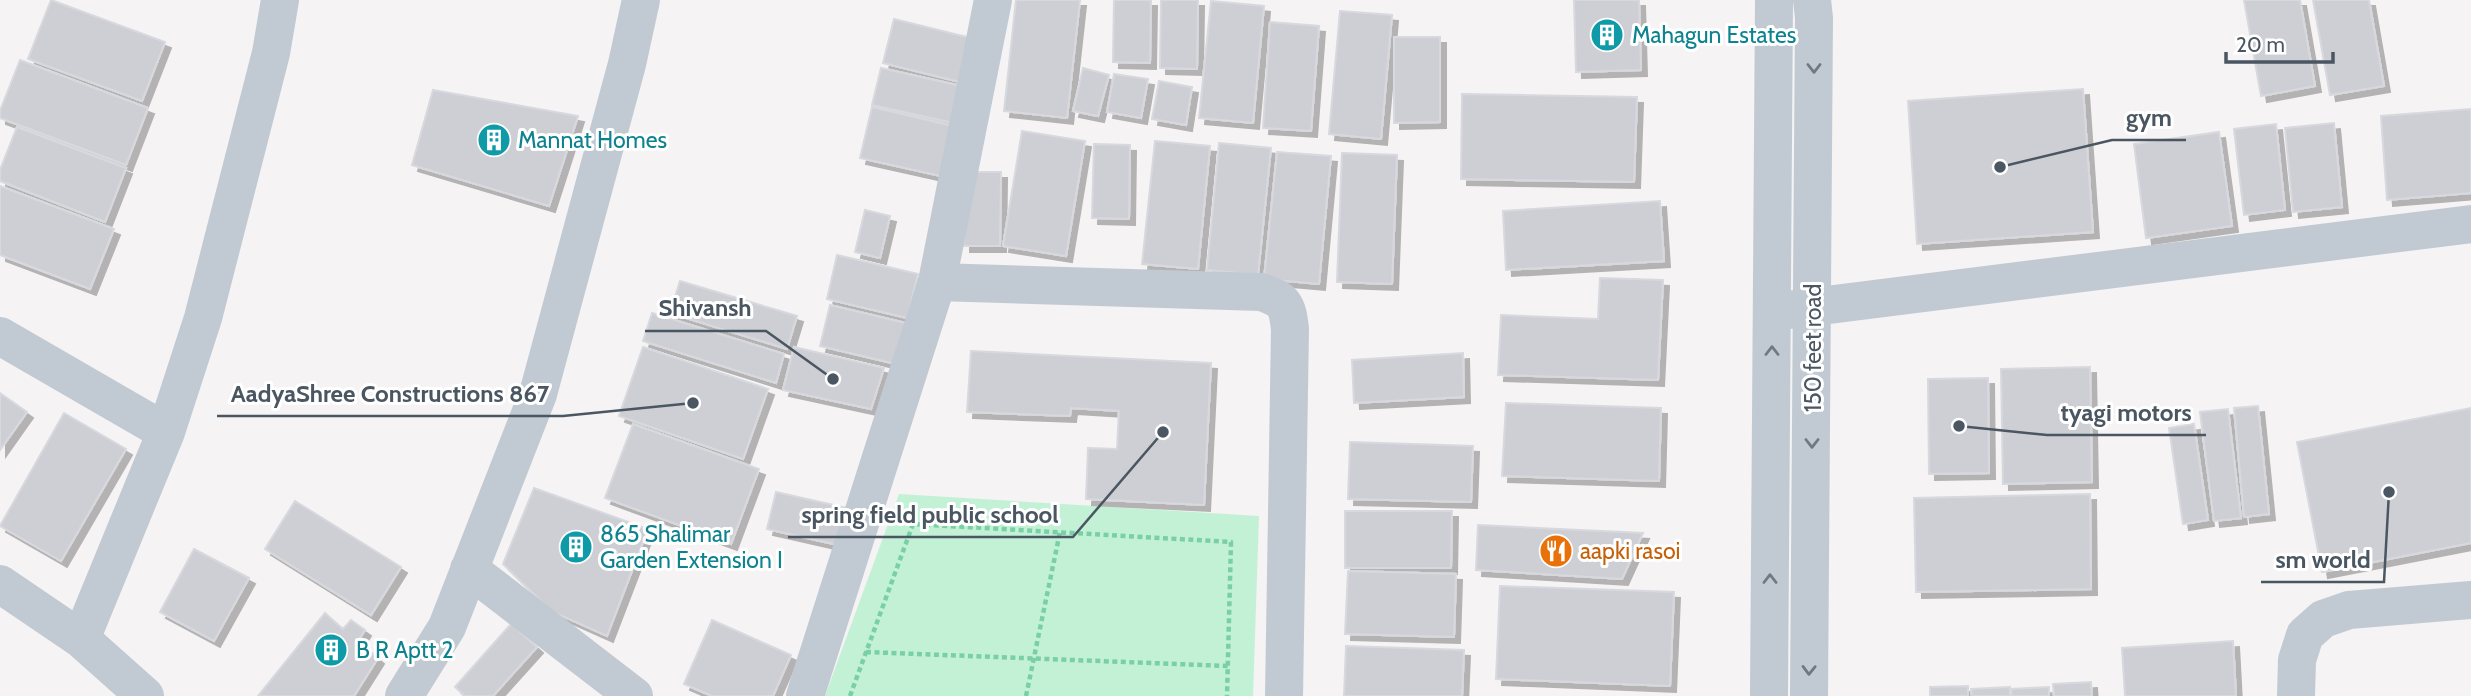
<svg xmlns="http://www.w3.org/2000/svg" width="2471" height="696" viewBox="0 0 2471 696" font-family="Cabin,sans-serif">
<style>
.green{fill:#c3f1d5}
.building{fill:#cdcfd5;stroke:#d7d9de;stroke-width:2;filter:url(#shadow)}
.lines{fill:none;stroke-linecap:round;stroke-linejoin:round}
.path{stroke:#7ad0a6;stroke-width:4.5;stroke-dasharray:5 3.5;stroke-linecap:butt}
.minor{stroke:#c1cad2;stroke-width:38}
.oneway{stroke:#6e7983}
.labels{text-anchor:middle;stroke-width:6;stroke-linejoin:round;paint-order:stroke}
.culture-label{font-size:23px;fill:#0d838f;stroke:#fff;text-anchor:start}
.street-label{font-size:23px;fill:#4a5661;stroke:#fff}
.food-label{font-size:23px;fill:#c56008;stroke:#fff;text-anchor:start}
.leader{fill:none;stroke:#4a5661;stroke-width:2.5}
.callout-dot{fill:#4a5661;stroke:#fff;stroke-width:2.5}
.callout-label{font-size:24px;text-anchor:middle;font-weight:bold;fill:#4a5661;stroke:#fff;stroke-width:6;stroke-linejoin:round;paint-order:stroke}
</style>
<defs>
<filter id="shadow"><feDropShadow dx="6" dy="6" stdDeviation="0" flood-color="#0004"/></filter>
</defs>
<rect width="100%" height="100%" fill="#f5f3f3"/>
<path class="green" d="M899,494L1259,516L1253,696H825Z"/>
<path class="building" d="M51,0L165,42L142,101L28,59Z
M1016,0H1080L1067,118L1004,111Z
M1114,0H1151L1150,63L1113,62Z
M1161,0H1198L1197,69L1160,68Z
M1574,0H1639L1641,70L1576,72Z
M2244,0H2300L2315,86L2261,96Z
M2313,0H2369L2384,86L2330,95Z
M1211,1L1264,6L1253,123L1199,118Z
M1340,11L1392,15L1381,139L1329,134Z
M894,19L975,39L964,83L883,63Z
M1270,22L1319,26L1311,131L1263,128Z
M1394,37H1440V122L1394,123Z
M20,60L148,108L126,165L0,118V111Z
M881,68L966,87L958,124L872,105Z
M1083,68L1109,75L1098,116L1073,111Z
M1114,74L1148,79L1141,118L1107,112Z
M1159,81L1192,87L1186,125L1152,119Z
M2083,89L2093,232L1917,244L1908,101Z
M433,90L578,116L549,206L412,165Z
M1462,94L1637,97L1634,182L1461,179Z
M872,107L962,128L950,178L860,158Z
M2471,109V193L2387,200L2381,116Z
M2334,123L2342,207L2293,212L2285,128Z
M2276,124L2285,210L2244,215L2234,129Z
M17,127L126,168L105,222L0,181V170Z
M1022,131L1085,141L1066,256L1003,246Z
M2219,132L2232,226L2146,238L2134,144Z
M1155,141L1210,146L1198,269L1142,264Z
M1219,143L1271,148L1258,275L1207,270Z
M1094,144L1130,145L1129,219L1092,218Z
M1277,152L1331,156L1319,284L1264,279Z
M1342,153L1397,155L1392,284L1337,282Z
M965,172H1001L1000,246H964Z
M0,186L114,229L90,289L0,255Z
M1660,201L1664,261L1506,270L1503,211Z
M865,210L890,216L880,258L855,252Z
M837,255L918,274L907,318L827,299Z
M1600,278L1663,280L1658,380L1498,375L1501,315L1598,319Z
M680,281L797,316L787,349L670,313Z
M830,305L906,323L896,364L820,346Z
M652,313L784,354L776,383L643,341Z
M643,347L768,389L743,459L619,416Z
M794,347L884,368L871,409L783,390Z
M971,351L1211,363L1204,505L1086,499L1088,448L1117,449L1119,411L1071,408L1070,416L967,412Z
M1463,353L1464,397L1354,403L1352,360Z
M2090,367L2092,482L2003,484L2001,369Z
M1988,378L1989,473L1929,474L1928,379Z
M0,393L27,412L0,450Z
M1506,403L1661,408L1659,481L1502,476Z
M2258,406L2269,514L2244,517L2234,408Z
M2471,408V543L2322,572L2297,442Z
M2228,409L2241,518L2214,521L2200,412Z
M64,413L126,449L61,561L0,526Z
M633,424L759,469L731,544L605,498Z
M2194,424L2208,520L2183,524L2169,428Z
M1350,442L1473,446L1471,502L1348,499Z
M534,488L648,529L607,636L551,611L503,564Z
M776,492L847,508L838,545L767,529Z
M2090,494L2091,589L1916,592L1914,498Z
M295,501L401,567L371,615L265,549Z
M1345,511H1452L1451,568H1345Z
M1478,525L1643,533L1622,579L1476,570Z
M194,549L249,578L214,641L160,612Z
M1348,571L1456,574L1454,637L1345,634Z
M1500,586L1674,592L1670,686L1496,679Z
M325,613L343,629L351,620L365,630L358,641L378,658L354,696H258Z
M712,620L791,655L773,696H712L684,684Z
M511,624L537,647L493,696H465L455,687Z
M2233,641L2236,696H2125L2122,648Z
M1346,646L1464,650L1462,696H1344Z
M2091,682L2092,696H2054L2053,684Z
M1968,686V696H1930V687Z
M2010,687V696H1972L1971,689Z
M2049,687V696H2012L2011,689Z"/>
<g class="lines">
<path class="path" d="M866,652L1228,666
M850,696L913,524L1231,542L1227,696
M1026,696L1060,532"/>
<path class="minor" d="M937,282L1261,292C1285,300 1287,304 1290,329L1284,696
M1772,312L2471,224
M0,336L166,432
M469,569L634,696
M0,584L81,639L145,696
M81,639L166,432L203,318L271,53L280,0
M404,696L447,627L538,394L627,64L641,0
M805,696L937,282L993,0
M1769,696L1774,0
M1809,696L1814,18L1812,0
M2296,696L2297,660L2305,635L2323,619L2349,610L2471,600"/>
</g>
<defs><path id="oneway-chevron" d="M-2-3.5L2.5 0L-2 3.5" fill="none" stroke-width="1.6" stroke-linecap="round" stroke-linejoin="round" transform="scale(1.75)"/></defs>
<g class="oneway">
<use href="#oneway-chevron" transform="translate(1814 68) rotate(90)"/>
<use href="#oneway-chevron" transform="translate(1772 351) rotate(-90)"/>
<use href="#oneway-chevron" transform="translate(1812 443) rotate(90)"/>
<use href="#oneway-chevron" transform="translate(1770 579) rotate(-90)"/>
<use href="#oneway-chevron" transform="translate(1809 670) rotate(91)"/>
</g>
<defs>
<symbol id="building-disc" viewBox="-11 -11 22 22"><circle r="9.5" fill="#0f9aa8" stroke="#fff"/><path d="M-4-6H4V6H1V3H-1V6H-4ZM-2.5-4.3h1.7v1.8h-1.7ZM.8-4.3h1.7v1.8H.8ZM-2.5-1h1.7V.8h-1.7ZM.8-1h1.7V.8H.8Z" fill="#fff"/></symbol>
<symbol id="restaurant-disc" viewBox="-11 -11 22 22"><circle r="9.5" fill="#e8710a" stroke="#fff"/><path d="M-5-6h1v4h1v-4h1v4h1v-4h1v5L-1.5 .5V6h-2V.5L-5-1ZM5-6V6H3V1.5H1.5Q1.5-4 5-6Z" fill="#fff"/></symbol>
</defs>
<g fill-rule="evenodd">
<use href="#building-disc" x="1588" y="16" width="38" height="38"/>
<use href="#building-disc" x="475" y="121" width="38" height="38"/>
<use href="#building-disc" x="557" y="528" width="38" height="38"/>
<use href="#restaurant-disc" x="1537" y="532" width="38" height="38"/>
<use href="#building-disc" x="312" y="631" width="38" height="38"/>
</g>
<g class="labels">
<g class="culture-label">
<text x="1632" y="43">Mahagun Estates</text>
<text x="518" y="148">Mannat Homes</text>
<text x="600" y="542">865 Shalimar<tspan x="600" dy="26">Garden Extension I</tspan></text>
<text x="356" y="658">B R Aptt 2</text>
</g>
<g class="street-label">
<text transform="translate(1813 348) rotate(-90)" y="8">150 feet road</text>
</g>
<g class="food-label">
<text x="1580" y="559">aapki rasoi</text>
</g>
</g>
<path class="leader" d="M2000 167L2112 140H2186M833 379L766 331H645M693 403L563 416H217M1959 426L2047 435H2206M1163 432L1073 537H788M2389 492L2384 582H2261"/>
<g class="callout-dot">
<circle cx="2000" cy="167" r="7"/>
<circle cx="833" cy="379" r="7"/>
<circle cx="693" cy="403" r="7"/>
<circle cx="1959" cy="426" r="7"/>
<circle cx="1163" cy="432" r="7"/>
<circle cx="2389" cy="492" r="7"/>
</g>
<g class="callout-label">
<text x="2149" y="126">gym</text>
<text x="705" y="316">Shivansh</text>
<text x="390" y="402">AadyaShree Constructions 867</text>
<text x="2126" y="421">tyagi motors</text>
<text x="930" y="523">spring field public school</text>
<text x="2323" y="568">sm world</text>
</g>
<path d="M2226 52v10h107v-10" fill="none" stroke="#4a5661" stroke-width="3.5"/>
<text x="2236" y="52" font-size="21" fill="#4a5661" stroke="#ffffff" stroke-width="5" paint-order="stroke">20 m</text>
</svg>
